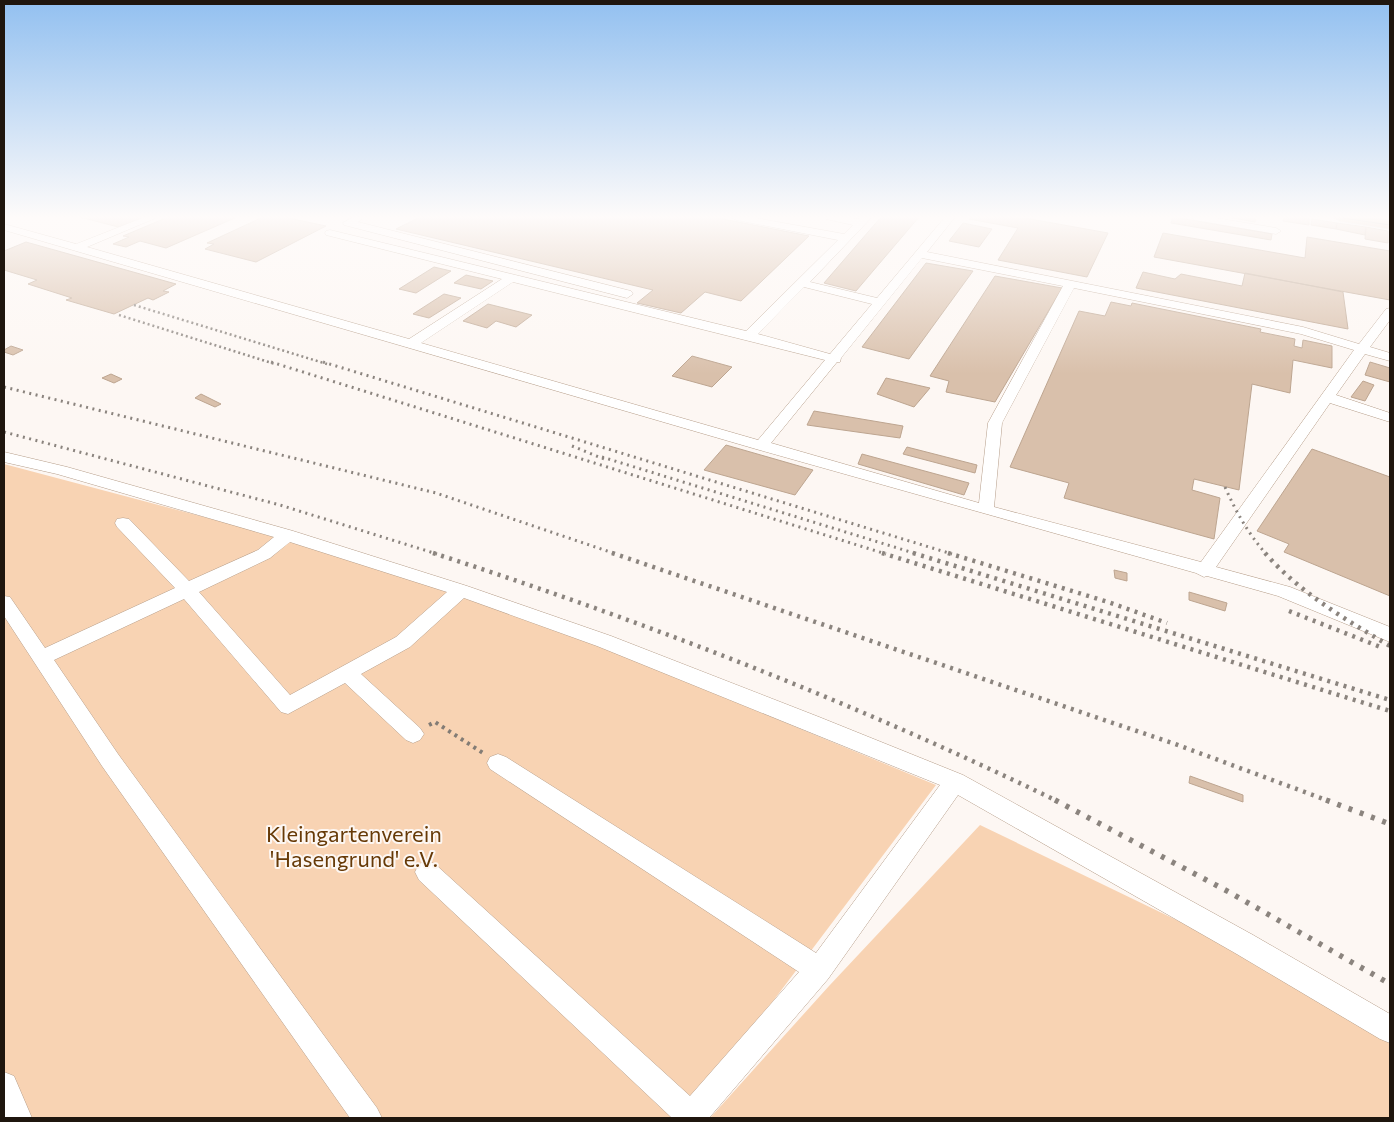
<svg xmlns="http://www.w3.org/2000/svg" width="1394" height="1122" viewBox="0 0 1394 1122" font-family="Commissioner,sans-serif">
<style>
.green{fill:#f8d3b3}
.building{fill:#d9c0ab;stroke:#bda590}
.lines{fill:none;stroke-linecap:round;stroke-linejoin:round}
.minor-casing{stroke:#b69e8a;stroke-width:1}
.major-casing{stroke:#d7d5d4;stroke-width:2}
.path{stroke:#837c75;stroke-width:4;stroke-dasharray:3 4.5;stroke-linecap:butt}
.minor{fill:#fff;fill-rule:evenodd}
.major{fill:#d4b498;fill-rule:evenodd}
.tram{stroke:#8b847e;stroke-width:1}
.rail-far3{stroke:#8b847e;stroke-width:2.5;stroke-dasharray:2 3;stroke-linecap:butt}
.rail-far2{stroke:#8b847e;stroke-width:3;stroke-dasharray:2 4.5;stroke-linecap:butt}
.rail-far1{stroke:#8b847e;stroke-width:4.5;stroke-dasharray:3 5.5;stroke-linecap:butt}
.rail{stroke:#8b847e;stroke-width:5.5;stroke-dasharray:4 8;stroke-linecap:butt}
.labels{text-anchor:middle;stroke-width:4;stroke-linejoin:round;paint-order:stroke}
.near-park-label{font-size:22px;fill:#673a07;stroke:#fdf7f3}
</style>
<rect width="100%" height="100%" fill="#fdf7f3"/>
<path class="green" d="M4,464L268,534L449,592L615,652L936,785L752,1029L670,1118H4Z
M980,825L1251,956L1390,1039V1118H710L829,986Z"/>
<path class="building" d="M80,217H149L122,228Z
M168,217H237L166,248L140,241L126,247L113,244L129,237L123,236Z
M263,217H284L326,226L256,262L205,249L214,244L207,243Z
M420,217H713L809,236L741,301L705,292L681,313L637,303L653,290L396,229Z
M881,217H919L856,291L824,283Z
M971,217L1025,218L1108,233L1087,277L998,260L1018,228L969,219Z
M1173,217L1272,234L1271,240L1171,223Z
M1228,217H1242L1256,219L1255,222Z
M1284,217L1309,218V225L1283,221Z
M1312,219L1337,223L1336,229L1311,225Z
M963,223L992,229L979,247L949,241Z
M1337,223L1366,227L1365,235L1336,229Z
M1366,227L1388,231V243L1365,239Z
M1163,233L1305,258L1307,237L1390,251V300L1154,257Z
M26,242L176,284L163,291L169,292L153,300L148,298L114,314L66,300L72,298L28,284L37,280L4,270V251Z
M926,263L973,271L909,359L862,347Z
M434,267L451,271L416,293L399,289Z
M1143,272L1175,279L1181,274L1242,286L1245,273L1343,292L1348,329L1136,288Z
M466,275L493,281L481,289L454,283Z
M995,276L1062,288L995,402L946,392L949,381L930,376Z
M444,294L461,298L429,318L413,314Z
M1111,302L1131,306L1132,303L1261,329L1260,332L1295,339L1294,346L1302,348L1303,340L1332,346V368L1293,360L1290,393L1252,384L1239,490L1194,479L1192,490L1220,498L1214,539L1064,498L1069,483L1010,467L1079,311L1105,316Z
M488,304L532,315L516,327L496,321L487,328L463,321Z
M11,346L23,350L13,355L4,352V350Z
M692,356L732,367L712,387L672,376Z
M1370,362L1390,368V382L1365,375Z
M111,374L122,379L114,383L102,378Z
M886,378L930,388L914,407L877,394Z
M1363,381L1374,385L1365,401L1351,397Z
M201,394L221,404L215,407L195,398Z
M814,411L903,426L900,438L807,425Z
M726,445L813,470L795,495L704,470Z
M907,447L977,465L975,473L903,454Z
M1312,449L1390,477V596L1284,552L1289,544L1257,531Z
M862,454L969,483L964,495L858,464Z
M1114,570L1127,573V581L1115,578Z
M1189,592L1227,603L1225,611L1189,600Z
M1190,776L1243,795V802L1189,783Z"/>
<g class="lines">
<defs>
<path id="minor" d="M145,217H158L87,247L409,339L502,279L326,235L325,233L326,231L330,230L746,331L838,240L736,220L731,217H750L844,234L853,225L826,219L825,217H844L859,219L862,217H872L810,282L877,298L945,217H955L927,252L1303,327L1359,344L1386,309L1390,308V320L1370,347L1390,353V361L1365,354L1336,395L1390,413V422L1330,403L1216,567L1290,587L1390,627V642L1278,596L1207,576L1204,577L1196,573L756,449L4,230V224L76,244ZM922,258L1063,286L988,423L979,503L771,443L837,362H840L841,358ZM513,282L825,360L758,440L421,343ZM804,287L872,304L830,354L758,334ZM1074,288L1301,334L1354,350L1201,562L994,507L1002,423Z
M353,217H365L358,222L631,291L633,294L627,298L344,225L343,223Z
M1190,217H1210L1276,228L1281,231L1276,234L1195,220Z
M4,452L67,467L293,531L467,586L611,636L819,717L963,775L1253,935L1390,1014V1043L1380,1039L1235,953L958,795L828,979L709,1118H672L419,880L415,872L419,864L427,861L435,864L690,1096L799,972L490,769L487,763L490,757L498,754L506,757L816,953L940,785L597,646L464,598L410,647L361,674L420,728L424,734L420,740L413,743L406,740L345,683L288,714L281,712L184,599L54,660L118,754L377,1108L382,1118H350L102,766L4,616V596L10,597L45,648L175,588L117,527L115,523L117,519L123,518L129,519L189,581L258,550L274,537L57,474L4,462ZM290,542L447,592L396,637L290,695L199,592L270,558Z
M4,1072L14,1076L32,1118H4Z"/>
<path id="major" d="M1333,217H1362L1390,221V229L1340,221Z"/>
</defs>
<use href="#minor" class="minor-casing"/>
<use href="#major" class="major-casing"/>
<path class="path" d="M429,725L435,722L483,753"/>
<use href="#minor" class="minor"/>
<use href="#major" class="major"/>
<path class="tram" d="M1336,217L1390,225"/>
<path class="rail-far3" d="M134,305L327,364
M119,315L275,364"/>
<path class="rail-far2" d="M271,362L886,554
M323,362L952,554
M4,387L436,493L616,554
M4,432L280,505L437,554
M572,446L604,459
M602,457L917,554
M1225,487C1236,512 1248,533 1266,554"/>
<path class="rail-far1" d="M433,553C646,622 856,703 1057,801
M612,553L1175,744L1329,801
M882,553L1390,711
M913,553L1390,700
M948,553L1108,602L1167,623
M1265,553C1299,592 1346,620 1390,646
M1289,611L1383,648"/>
<path class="rail" d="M1055,800L1229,892L1390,984
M1326,800L1390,824"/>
</g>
<linearGradient id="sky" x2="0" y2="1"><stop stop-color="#92c0f0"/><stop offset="0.58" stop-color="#fefbfa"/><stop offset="1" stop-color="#fefbfa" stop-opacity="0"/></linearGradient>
<rect width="1394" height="374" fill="url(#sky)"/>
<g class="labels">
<g class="near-park-label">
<text x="354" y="842">Kleingartenverein<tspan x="354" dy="25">'Hasengrund' e.V.</tspan></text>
</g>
</g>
<rect width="1394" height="1122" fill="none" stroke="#1f160e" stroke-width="10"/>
</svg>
